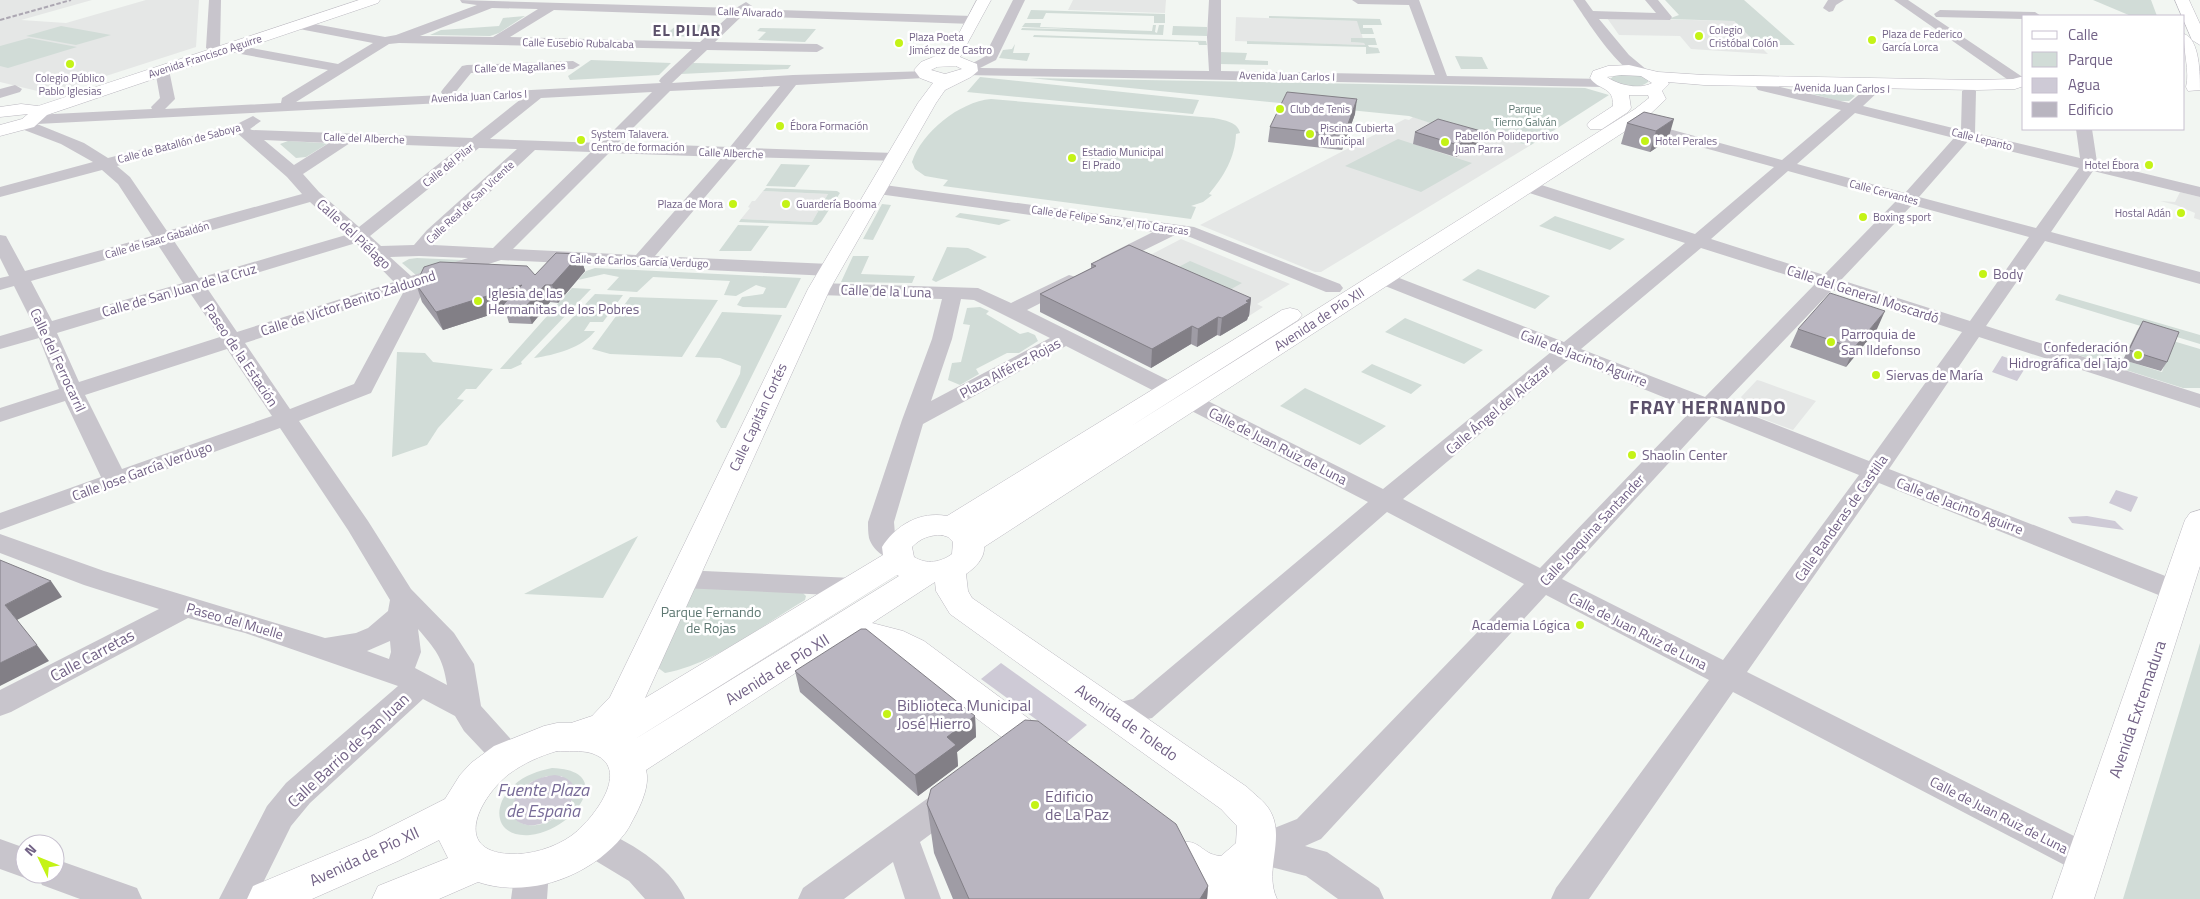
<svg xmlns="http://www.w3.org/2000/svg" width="2200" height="899" viewBox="0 0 2200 899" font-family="'Titillium Web',sans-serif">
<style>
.built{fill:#e5e7e6}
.green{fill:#d1dcd7;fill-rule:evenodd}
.water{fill:#cecad6}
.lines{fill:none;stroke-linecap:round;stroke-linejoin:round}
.major-casing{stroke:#bbb8c0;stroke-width:1}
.minor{fill:#c8c5cc;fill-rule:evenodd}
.major{fill:#fff;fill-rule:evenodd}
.rail{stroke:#aca7b2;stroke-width:2;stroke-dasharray:4.5 2;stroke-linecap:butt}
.wall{fill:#9f9ca5}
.shaded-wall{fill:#827f86}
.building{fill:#b9b5c0;stroke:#827f86}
.poi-dot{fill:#c4f316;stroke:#fff;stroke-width:2}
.labels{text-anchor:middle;stroke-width:5;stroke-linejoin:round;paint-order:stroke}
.far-street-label{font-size:11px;fill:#726286;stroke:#fff}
.far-poi-label{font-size:11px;fill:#726286;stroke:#fff;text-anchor:start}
.far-park-label{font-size:11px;fill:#5e7872;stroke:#fff}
.street-label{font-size:14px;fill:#726286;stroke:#fff}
.poi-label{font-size:14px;fill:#726286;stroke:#fff;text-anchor:start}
.park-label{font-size:14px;fill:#5e7872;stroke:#fff}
.far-district-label{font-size:16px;font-weight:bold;letter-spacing:1px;fill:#5c516b;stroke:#fff}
.near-street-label{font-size:16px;fill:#726286;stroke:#fff}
.near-poi-label{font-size:16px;fill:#726286;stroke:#fff;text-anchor:start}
.near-water-label{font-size:18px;font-style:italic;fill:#786c98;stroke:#fff}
.district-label{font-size:19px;font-weight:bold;letter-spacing:1px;fill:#5c516b;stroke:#fff}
</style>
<rect width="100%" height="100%" fill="#f2f6f2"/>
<path class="built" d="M0,0H92L21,20L66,23L146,0H199L196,47L50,94L0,82Z
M1073,0H1166L1165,13L1068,10Z
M1236,17L1358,21L1363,39L1351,42L1364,43L1365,45L1235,41Z
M1607,18L1734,21L1768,54L1691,49L1680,36L1619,35Z
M1413,117L1467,135L1531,145L1321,272H1315L1200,225L1405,119L1409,120Z
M763,191L828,194L812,222L741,219L750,208L748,207L752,201H755Z
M2180,192L2200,197V220L2194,218L2195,213L2176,205L2160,201L2175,202Z
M1181,239L1290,284L1257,304L1263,307L1249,316L1133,264Z
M1757,380L1761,381L1816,401L1793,430L1745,412L1748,407L1741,397Z"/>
<path class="green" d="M1665,0H1744L1795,45H1758L1734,21L1668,19L1679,15Z
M2093,0H2151L2157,16H2131Z
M1031,10L1165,14V23H1154V16L1046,13L1043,19H1027Z
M525,16L499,33L490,36L430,35L441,30L499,26L503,18Z
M1269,16L1380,19L1382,25H1363V28H1372L1374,34H1361L1357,21L1269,18Z
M1025,23H1041L1040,27L1152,31L1153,25H1156L1155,32L1157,33L1159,25H1164L1163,35L1021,30L1022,28L1090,30L1022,27Z
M678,24L709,25L696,37L664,36Z
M61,26L111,35L76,45L26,36Z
M1173,26L1207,27V36L1172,35Z
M760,28L816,29L805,42L758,40L766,32L757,31Z
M1034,35L1206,41L1207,45H1199L1198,42L1033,37Z
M29,38L77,47L8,68L0,66V46Z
M1351,38H1375L1377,45H1368L1369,47L1378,48L1380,53L1366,54V47L1251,44H1247V41L1365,45L1364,43L1351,42Z
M1015,44L1013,53H1030L1027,61L999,58L1003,50L1012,49Z
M1219,52L1247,53L1245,60L1268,61V65L1219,64Z
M1455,56L1482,57L1488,69H1461Z
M591,60L671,63L659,75L570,80L568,76Z
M693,63L791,65L788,69L681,74Z
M1635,73L1648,79V82C1636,91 1622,85 1609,80L1615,75Z
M980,77L1199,100L1193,114L967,92Z
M1030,78L1585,88L1609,95L1531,145L1467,135L1409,116Z
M1809,93H1850L1855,96L1849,101H1838Z
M991,99L1214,118C1224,120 1238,122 1240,133L1236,134C1235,158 1224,176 1209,194L1212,195L1203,202L1191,206L1196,207L1191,219L943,186L948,180L925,176L915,169L912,162C922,132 959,102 991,99Z
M1398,139L1472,163L1421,192L1345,166Z
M288,141L322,143L327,144L306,157L296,158L280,144Z
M781,164L810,165L795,187L766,186Z
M766,188L837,191L840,193L821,222L817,225L739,222L741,219L812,222L828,194L763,191Z
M882,204L891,205L873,240L863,239Z
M960,213L1011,220L999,225L955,217Z
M1555,216L1625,239L1610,250L1539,226Z
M738,225L769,226L751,251H719Z
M947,247L968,248L987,257L936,282L932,280Z
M853,256H869L861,274L915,276L912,283L841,282Z
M417,258L462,260H464L417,276L402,263L409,259Z
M1190,261L1242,283L1219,296L1167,273Z
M595,268L801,278L786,308L743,307L737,305L742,297L763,294L766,288L756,285L736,296L724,295L730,281L653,277L637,292L607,290L619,277L604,274L578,280L586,271Z
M1478,269L1550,296L1535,309L1462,280Z
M572,288L591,289L521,362L522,364L511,369H500Z
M595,294L623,295L603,322H590L584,331H595C582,348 555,355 534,358Z
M2059,294L2200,335V344L2055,300Z
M630,297L718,300L682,357L610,354L592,349Z
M980,307L989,311L986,314L1020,334L1028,332L1035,335L1038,341L1019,353H1007L976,369L979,374L960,385L948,380L952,363L961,362L970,325L963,324L967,308Z
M722,312L782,315L726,428H721L716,421L740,374L741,366L720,358L695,357Z
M1405,318L1483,350L1464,364L1385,332Z
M2173,341L2200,349V388H2183L2072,353L2076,345L2162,372Z
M397,352L425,353L433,362L493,369L476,389H466L457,399L464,400L438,428L427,445L392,457Z
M1372,364L1422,385L1411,394L1361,372Z
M1305,388L1386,426L1360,445L1280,406Z
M638,536L603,598L524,594Z
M692,587L803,593L806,596L805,600C763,625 712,665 665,673L657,667Z
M2200,643V899H2123Z
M552,768C618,770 574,831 530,835C494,838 491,805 514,785C525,775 538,771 552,768ZM547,776H562L572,801C561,819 531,836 513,817L518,793L531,782Z"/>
<path class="water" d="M2002,356L2027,365L2017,381L1992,372Z
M2116,490L2138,497L2131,512L2109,503Z
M2087,516L2115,521L2124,530L2072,523L2068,517Z
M1001,663L1087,725L1067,742L981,679Z
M555,775C600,782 557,830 527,825C500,820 515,792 530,783C538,778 546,776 555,775Z"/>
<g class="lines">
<defs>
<path id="major" d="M359,0H380L378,3L47,115L34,127L0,136V125L22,119L28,114L0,117V107L21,104L38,106Z
M977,0H991L960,57L977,64L978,71L971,77L945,90L936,103L830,289L645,698L883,555L882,547C896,525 920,511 947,516L1282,310L1290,308L1298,310L1302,315L1298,320L1128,428L1635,109L1649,98L1648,95H1629L1631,108L1628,112L1602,129H1590L1587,125L1590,121L1613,106C1614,86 1599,91 1590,78L1593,71L1608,66L1629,65L1658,72L1704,75L1977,80L2013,79L2024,76V86L2015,89L1977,90L1704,85L1668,82L1669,84L1662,91L1666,99L1647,117L984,547C985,558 975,568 966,574L968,591L972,598L1247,787C1254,794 1264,801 1269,809C1287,837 1263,870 1277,899H1192L1165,857L1171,845C1201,834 1199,855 1221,856L1236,843L1237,826L1221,809L950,614L936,591L935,582L872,623L903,631L924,641L1059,741L1064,751L1059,761L1046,766L1033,761L890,653L874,647L837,646L646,770C650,784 642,802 636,814C632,821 628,831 622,837C589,877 528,899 478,882L439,899H372L378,886L448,858L439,840L398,861L312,899H247L253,886L370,837L445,799L460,775L471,763L494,746L544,726L557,723H571L592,716L610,697L808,289L918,103L933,83L920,78L914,70L921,62L950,50ZM956,66L962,69L945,74L931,70L937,67ZM1621,75L1641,76L1652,83C1639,90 1618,85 1607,77ZM942,535L948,537L953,542L952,554C941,562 927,565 914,557L912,547C921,538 929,535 942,535ZM897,575L899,576L632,741ZM557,751C567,752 581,750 591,753C635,767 592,821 571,836C554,848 530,855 510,854C450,851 481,796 509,774C524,763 540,756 557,751Z
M2175,0H2189L2200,24V45L2192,40Z
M2184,34C2200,39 2200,75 2200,90L2188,91L2186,87C2190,70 2183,52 2184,34Z
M2200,510V566L2094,899H2052L2185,520L2190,513Z"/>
</defs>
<use href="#major" class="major-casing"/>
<path class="minor" d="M209,0H221L220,48L213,52L206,48Z
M460,0L736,8L746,2L752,6L750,9L973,16L979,20L973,24L742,16L715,42L817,44L824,48L817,52L707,50L672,83L793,75L929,71L931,74L929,77L924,78L796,85L746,148L894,153L902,158L900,161L739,157L655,256L830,264L837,266L840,270L837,274L830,276L501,260L421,286L424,290L371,393L299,421L368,521L411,589L454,633L474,664L481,706L518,747L523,756L518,765L507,769L496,765L464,731L455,716L423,699L310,803L291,826L255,899H219L267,806L286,783L398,686L245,633L188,618L11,712L0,716V690L159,609L84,585L0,553V534L104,571L325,638L356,633L368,628L388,611L390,600L348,530L280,428L0,530V513L101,477L65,401L0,422V408L59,389L39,338L0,349V336L34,326L14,286L0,290V278L9,276L0,258V235L6,236L25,271L152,236L118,184L102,170L0,197V187L93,162L61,144L19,128L16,125L19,122L27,121L29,117L34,115L152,109L151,107L160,98L155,70L162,66L169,70L175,99L165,109L281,103L282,98L328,70L230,52L225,51L223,48L225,45L230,44L338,64L373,43L294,28L292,25L294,22L298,21L385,37L396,35L477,5L462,3ZM492,8L538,9L493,37L420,36ZM554,10L729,16L700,42L510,37ZM399,43L692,49L661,78L659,81L661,83L454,94L471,73L573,69L580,65L573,61L467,65L462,66L443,89L441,92L443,95L296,102L389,44ZM780,86L730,147L618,143L670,91ZM652,92L601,143L490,139L541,98ZM521,99L472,138L252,130L250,129L261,121L253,116L235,125L108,158L84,143L37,124ZM237,133L287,177L302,194L167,231L130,177L117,166ZM264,140L329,143L294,165ZM350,143L460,147L359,227L319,192L303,174ZM479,148L517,149L427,230L414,245L381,246L370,236ZM535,150L591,152L493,248L433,245ZM609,153L722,157L636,255L513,249ZM310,202L346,235L199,278L174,241ZM356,243L394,282L237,332L207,288ZM158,245L183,283L52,321L31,281ZM419,256L468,258L411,276L390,257ZM404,291L354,384L290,409L245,343ZM190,293L220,337L79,382L57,333ZM227,349L272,416L122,469L85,395ZM418,629C435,649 443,657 447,685L415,668L421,652ZM390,641L391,652L389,659L367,651Z
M1013,0H1025L996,60L980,68L1209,71L1207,37L1209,0H1221V71L1435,75L1409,5L1358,4L1352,0H1419L1447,76L1604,79L1611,83L1604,87L964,75L962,72L964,69L976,68L971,64L984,57Z
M1573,0H1585L1593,11L1656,13L1645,0H1658L1672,17L1670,20L1599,19L1629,55L1647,70L1649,73L1647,76C1624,82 1585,17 1573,0Z
M1828,0H1844L1836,5L1833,11L1829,12L1823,8Z
M1894,0H1908L2024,78V84H2014Z
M1940,10L2035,12L2041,16H2024V19L1936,17L1934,14Z
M1763,83L1849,103L1869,86L1874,85L1881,89L1863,106L1961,130L1962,91L1969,87L1976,91L1975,133L2080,158L2076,129H2092L2097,162L2200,187V197L2093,171L2051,232L2200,272V284L2045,241L1986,326L2200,394V408L1979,337L1889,469L2186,584L2190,591L2186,598L2176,601L2166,598L1879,483L1747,672L2098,848L2103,859L2098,870L2086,874L2074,870L1733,692L1589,899H1551L1556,888L1709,680L1546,595L1321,839L1305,846L1327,852L1379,888L1384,899H1338L1306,876L1244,860L1239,850L1244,840L1297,819L1524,584L1387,512L1152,718L1114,726L1103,722L1099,714L1103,706L1133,699L1368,502L1182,406L1179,401L1182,396L1190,394L1198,396L1383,489L1551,352L1375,282L1372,278L1375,274H1389L1564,342L1685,243L1520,190L1518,186L1520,182H1532L1695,234L1774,167L1635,129L1632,126L1640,121L1782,160L1841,110L1758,90L1756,87L1758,84ZM1855,113L1954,138L1905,193L1797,164ZM1968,141L2079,168L2036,228L1919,197ZM1788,171L1896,201L1824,275L1711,239ZM1912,205L2029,237L1970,321L1841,280ZM1701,248L1815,284L1705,397L1581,349ZM1832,290L1962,332L1869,461L1723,404ZM1569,359L1693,409L1540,568L1403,499ZM1712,416L1859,475L1723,660L1562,579Z
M15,85L22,89L20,92L0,98V89Z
M877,184L1194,227L1340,284L1343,288L1340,292H1326L1190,237L1175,235L1108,268L1101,266L1099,262L1101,258L1153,232L871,193L869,189L871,185Z
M1069,275L1076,277L1079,281L1076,285L1027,310L1178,385L1181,390L1178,395L1170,397L1162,395L1066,346L923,424L894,522L895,535L910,553L906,559C892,563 874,554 869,538C868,533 868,527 868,522L902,420L932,339L942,299L819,295L812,293L809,289L812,285L819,283L978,288L1011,303ZM961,299L974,300L1050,338L931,401L952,339Z
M682,570L852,578L862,580L866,587L862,594L852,596L682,588L672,586L668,579L672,572Z
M954,784L966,788L970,798L966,808L920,842L941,899H905L893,862L844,899H798L803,888L942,788Z
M593,827C628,840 669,864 685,899H645L629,881L581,852L576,842L581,832Z
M0,839L25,848V874H36L25,878L0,869Z
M532,855L544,859L549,870L547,899H511L515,870L520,859Z
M55,859L137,888L142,899H80L42,885L37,874H55Z"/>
<use href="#major" class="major"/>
<path class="rail" d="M0,20L71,0"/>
</g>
<path class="wall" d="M1644,112L1668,140L1650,152L1621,144L1627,123Z
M1355,114L1342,150L1268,142L1270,127Z
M1481,131L1478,143L1456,157L1413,144L1415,132Z
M580,254L585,271L558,303L550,302L532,324L509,323L505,310L443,330L422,302L416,284L535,275Z
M1091,264L1251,298L1249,316L1248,317L1247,320L1220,336L1217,335L1197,347L1191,344L1151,368L1040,312V294L1091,268Z
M2143,321L2167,362L2161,371L2123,360L2137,331Z
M1798,329H1877L1846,367L1790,347Z
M795,671L975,716L976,737L957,752L958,766L918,796L800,692Z
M927,804L1208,886L1207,899H953L934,853Z"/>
<path class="shaded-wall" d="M1357,99L1355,114L1342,150L1344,135Z
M1674,119L1668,140L1650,152L1656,131Z
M1481,131L1478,143L1456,157L1458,145Z
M580,254L585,271L558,303L552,285Z
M522,285L503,305L505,310L443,330L436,312Z
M545,285L550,302L532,324L526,306Z
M1251,298L1249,316L1248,317L1247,320L1220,336L1222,318Z
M1885,311L1877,329L1846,367L1854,348Z
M1218,317L1217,335L1197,347L1198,329Z
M1192,326L1191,344L1151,368L1152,349Z
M51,581L62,597L17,620L5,605Z
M37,645L49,661L0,686V663Z
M975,716L976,737L957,752L958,766L918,796L915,775L947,737Z
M1208,886L1207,899H1200Z"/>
<path class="building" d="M1287,92L1357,99L1344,135L1270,127Z
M1644,112L1674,119L1656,131L1627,123Z
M1438,119L1481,131L1458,145L1415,132Z
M1129,245L1251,298L1246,301L1249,302L1222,318L1218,317L1198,329L1192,326L1152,349L1040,294L1096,266L1091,264Z
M556,253L580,254L552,285H545L526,306L503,305L522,285L436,312L416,284L424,267L440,262L527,266L535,275Z
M1830,293L1885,311L1854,348L1798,329Z
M2143,321L2179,332L2167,362L2129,350Z
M0,560L51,581L5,605L37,645L0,663Z
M861,629H866L975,716L947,737L956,745L915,775L795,671Z
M1025,720L1038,721L1176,824L1208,886L1200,899H969L927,804L931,789Z"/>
<g class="poi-dot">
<circle cx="1699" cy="36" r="5"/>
<circle cx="1872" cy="40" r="5"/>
<circle cx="899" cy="43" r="5"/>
<circle cx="70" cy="64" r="5"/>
<circle cx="1280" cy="109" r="5"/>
<circle cx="780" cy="126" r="5"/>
<circle cx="1310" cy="134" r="5"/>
<circle cx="581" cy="140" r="5"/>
<circle cx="1645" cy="141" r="5"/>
<circle cx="1445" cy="142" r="5"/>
<circle cx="1072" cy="158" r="5"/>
<circle cx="2149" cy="165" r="5"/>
<circle cx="733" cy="204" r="5"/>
<circle cx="786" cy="204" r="5"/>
<circle cx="2181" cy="213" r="5"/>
<circle cx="1863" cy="217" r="5"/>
<circle cx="1983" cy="274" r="5"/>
<circle cx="478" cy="301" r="5"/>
<circle cx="1831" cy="342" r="5"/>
<circle cx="2138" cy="355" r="5"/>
<circle cx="1876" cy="375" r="5"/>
<circle cx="1632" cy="455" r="5"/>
<circle cx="1580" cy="625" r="5"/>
<circle cx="887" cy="714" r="5"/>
<circle cx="1035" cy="805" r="5"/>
</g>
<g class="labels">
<g class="far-street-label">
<text transform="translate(750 12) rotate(2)" y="4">Calle Alvarado</text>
<text transform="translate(578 43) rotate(1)" y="4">Calle Eusebio Rubalcaba</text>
<text transform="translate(205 56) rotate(-18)" y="4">Avenida Francisco Aguirre</text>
<text transform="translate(520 67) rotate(-2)" y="4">Calle de Magallanes</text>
<text transform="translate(1287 76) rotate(1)" y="4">Avenida Juan Carlos I</text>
<text transform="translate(1842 88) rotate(1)" y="4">Avenida Juan Carlos I</text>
<text transform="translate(479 96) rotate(-3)" y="4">Avenida Juan Carlos I</text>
<text transform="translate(364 138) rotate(2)" y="4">Calle del Alberche</text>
<text transform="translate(1982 139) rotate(14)" y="4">Calle Lepanto</text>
<text transform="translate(179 143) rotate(-15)" y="4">Calle de Batallón de Saboya</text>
<text transform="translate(731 153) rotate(2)" y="4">Calle Alberche</text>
<text transform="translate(448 165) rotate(-39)" y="4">Calle del Pilar</text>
<text transform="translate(1884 192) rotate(15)" y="4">Calle Cervantes</text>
<text transform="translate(470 202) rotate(-43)" y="4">Calle Real de San Vicente</text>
<text transform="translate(1110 220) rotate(8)" y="4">Calle de Felipe Sanz, el Tío Caracas</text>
<text transform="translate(157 240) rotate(-16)" y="4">Calle de Isaac Gabaldón</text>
<text transform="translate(639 261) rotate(2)" y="4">Calle de Carlos García Verdugo</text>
</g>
<g class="far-poi-label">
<text x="1709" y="34">Colegio<tspan x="1709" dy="13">Cristóbal Colón</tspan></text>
<text x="1882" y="38">Plaza de Federico<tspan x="1882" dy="13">García Lorca</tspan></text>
<text x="909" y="41">Plaza Poeta<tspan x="909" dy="13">Jiménez de Castro</tspan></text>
<text x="70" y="82" text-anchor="middle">Colegio Público<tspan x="70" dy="13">Pablo Iglesias</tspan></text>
<text x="1290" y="113">Club de Tenis</text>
<text x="790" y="130">Ébora Formación</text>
<text x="1320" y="132">Piscina Cubierta<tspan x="1320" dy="13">Municipal</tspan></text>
<text x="591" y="138">System Talavera.<tspan x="591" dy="13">Centro de formación</tspan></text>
<text x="1455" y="140">Pabellón Polideportivo<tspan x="1455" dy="13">Juan Parra</tspan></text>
<text x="1655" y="145">Hotel Perales</text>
<text x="1082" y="156">Estadio Municipal<tspan x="1082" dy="13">El Prado</tspan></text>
<text x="2139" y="169" text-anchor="end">Hotel Ébora</text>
<text x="723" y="208" text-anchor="end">Plaza de Mora</text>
<text x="796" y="208">Guardería Booma</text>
<text x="2171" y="217" text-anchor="end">Hostal Adán</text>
<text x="1873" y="221">Boxing sport</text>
</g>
<g class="far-park-label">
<text x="1525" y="113">Parque<tspan x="1525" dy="13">Tierno Galván</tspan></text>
</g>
<g class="street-label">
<text transform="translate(354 234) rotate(43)" y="5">Calle del Piélago</text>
<text transform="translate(179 290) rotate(-16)" y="5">Calle de San Juan de la Cruz</text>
<text transform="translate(886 291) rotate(2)" y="5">Calle de la Luna</text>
<text transform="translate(1863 294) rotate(18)" y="5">Calle del General Moscardó</text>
<text transform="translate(348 303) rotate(-18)" y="5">Calle de Victor Benito Zalduond</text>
<text transform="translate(1319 319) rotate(-33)" y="5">Avenida de Pío XII</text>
<text transform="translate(241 355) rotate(56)" y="5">Paseo de la Estación</text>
<text transform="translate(1584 358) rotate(21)" y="5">Calle de Jacinto Aguirre</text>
<text transform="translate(58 360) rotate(65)" y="5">Calle del Ferrocarril</text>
<text transform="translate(1010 368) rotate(-28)" y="5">Plaza Alférez Rojas</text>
<text transform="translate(1498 409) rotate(-40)" y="5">Calle Ángel del Alcázar</text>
<text transform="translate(758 417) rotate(-65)" y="5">Calle Capitán Cortés</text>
<text transform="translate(1278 446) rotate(27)" y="5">Calle de Juan Ruiz de Luna</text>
<text transform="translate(142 471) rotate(-20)" y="5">Calle Jose García Verdugo</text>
<text transform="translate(1960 506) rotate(21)" y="5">Calle de Jacinto Aguirre</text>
<text transform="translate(1841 518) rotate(-55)" y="5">Calle Banderas de Castilla</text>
<text transform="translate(1592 530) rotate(-47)" y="5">Calle Joaquina Santander</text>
<text transform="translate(235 621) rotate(16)" y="5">Paseo del Muelle</text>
<text transform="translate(1638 631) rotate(27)" y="5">Calle de Juan Ruiz de Luna</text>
<text transform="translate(1999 815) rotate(27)" y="5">Calle de Juan Ruiz de Luna</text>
</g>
<g class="poi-label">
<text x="1993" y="279">Body</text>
<text x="488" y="298">Iglesia de las<tspan x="488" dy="16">Hermanitas de los Pobres</tspan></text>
<text x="1841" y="339">Parroquia de<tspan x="1841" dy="16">San Ildefonso</tspan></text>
<text x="2128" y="352" text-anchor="end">Confederación<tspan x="2128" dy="16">Hidrográfica del Tajo</tspan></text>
<text x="1886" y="380">Siervas de María</text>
<text x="1642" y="460">Shaolin Center</text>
<text x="1570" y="630" text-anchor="end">Academia Lógica</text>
</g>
<g class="park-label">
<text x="711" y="617">Parque Fernando<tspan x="711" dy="16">de Rojas</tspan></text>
</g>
<g class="far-district-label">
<text x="687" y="36">EL PILAR</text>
</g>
<g class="near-street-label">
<text transform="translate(92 655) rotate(-28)" y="6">Calle Carretas</text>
<text transform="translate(777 669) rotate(-32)" y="6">Avenida de Pío XII</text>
<text transform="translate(2137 709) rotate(-71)" y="6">Avenida Extremadura</text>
<text transform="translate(1127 722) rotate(35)" y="6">Avenida de Toledo</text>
<text transform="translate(348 750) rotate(-43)" y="6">Calle Barrio de San Juan</text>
<text transform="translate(364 856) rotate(-25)" y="6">Avenida de Pío XII</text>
</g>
<g class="near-poi-label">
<text x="897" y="711">Biblioteca Municipal<tspan x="897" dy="18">José Hierro</tspan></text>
<text x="1045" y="802">Edificio<tspan x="1045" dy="18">de La Paz</tspan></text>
</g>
<g class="near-water-label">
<text x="543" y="796">Fuente Plaza<tspan x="543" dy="21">de España</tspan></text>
</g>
<g class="district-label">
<text x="1708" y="414">FRAY HERNANDO</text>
</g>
</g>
<rect x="2022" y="15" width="162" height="115" fill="#ffffff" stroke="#c7c0cf"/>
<rect x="2032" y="31" width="25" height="8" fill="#ffffff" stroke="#c7c0cf"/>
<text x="2068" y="40" font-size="15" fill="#726286">Calle</text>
<rect x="2032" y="52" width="25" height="15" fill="#d1dcd7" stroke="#c7c0cf"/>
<text x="2068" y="65" font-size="15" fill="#726286">Parque</text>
<rect x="2032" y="78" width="25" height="15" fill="#cecad6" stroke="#c7c0cf"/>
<text x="2068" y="90" font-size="15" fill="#726286">Agua</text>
<rect x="2032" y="102" width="25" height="15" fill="#b9b5c0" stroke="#c7c0cf"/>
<text x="2068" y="115" font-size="15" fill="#726286">Edificio</text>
<g transform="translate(40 859) rotate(313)"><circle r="24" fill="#ffffff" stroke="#c7c0cf"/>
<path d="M0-4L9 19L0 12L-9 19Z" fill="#c4f316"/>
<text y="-8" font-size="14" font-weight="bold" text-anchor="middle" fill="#726286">N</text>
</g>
</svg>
